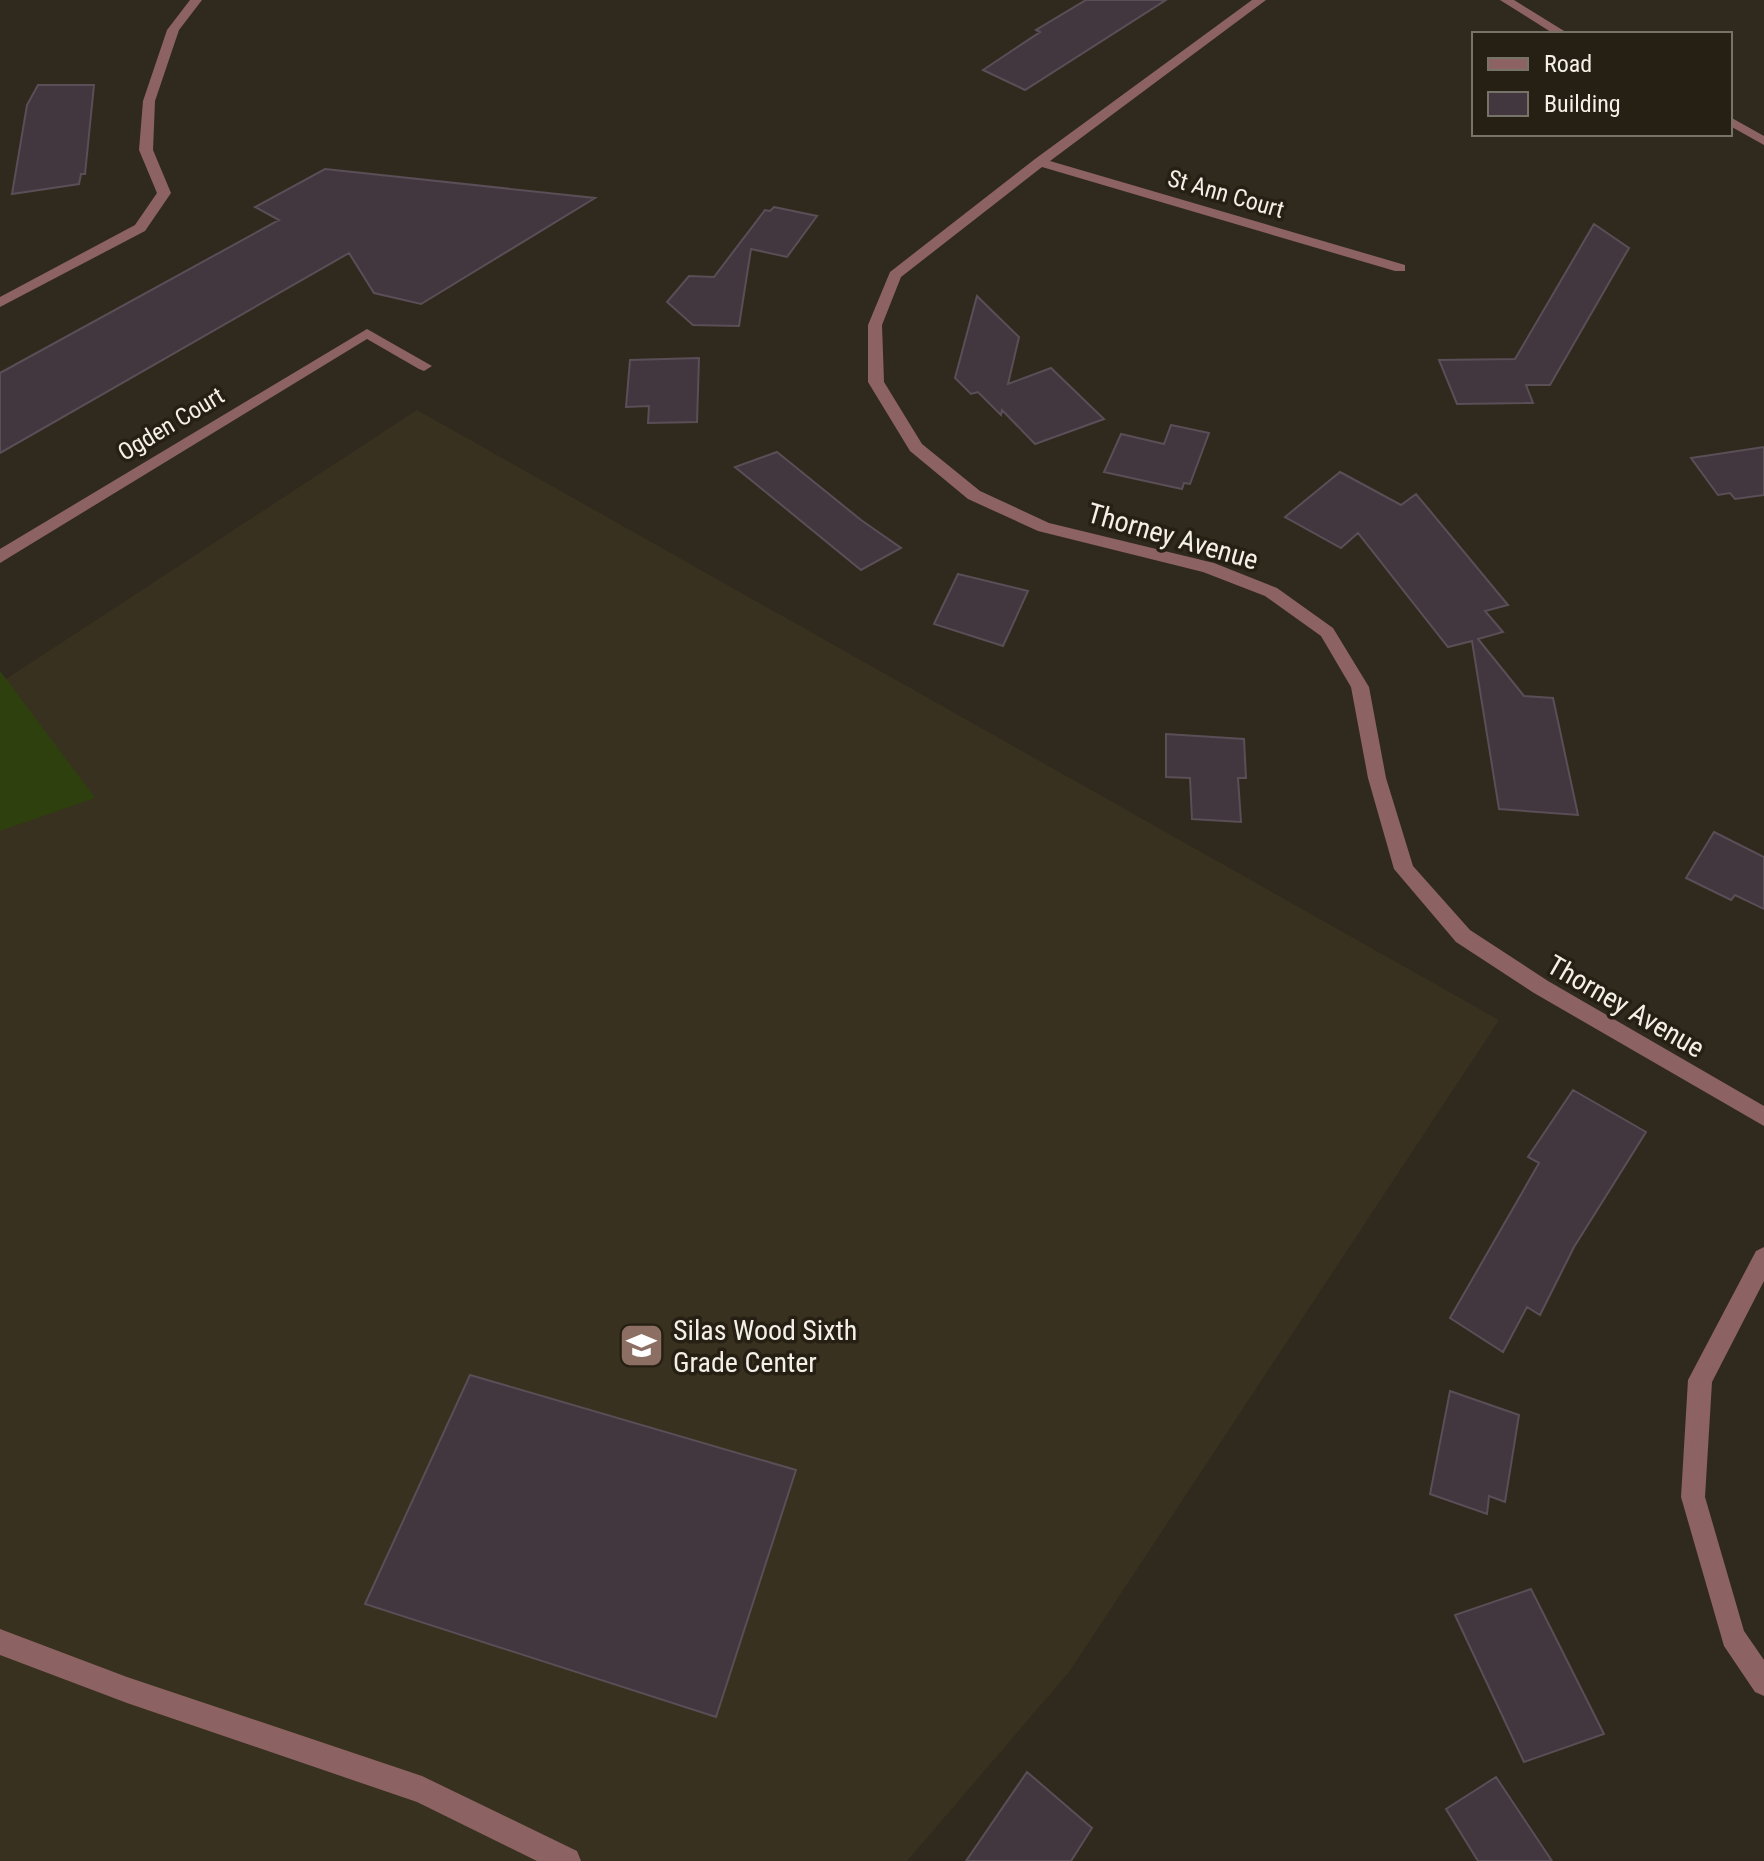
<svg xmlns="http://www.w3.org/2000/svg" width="1764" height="1861" viewBox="0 0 1764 1861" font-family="'Roboto Condensed',sans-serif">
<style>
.built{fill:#39311f}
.green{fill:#2e400d}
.building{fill:#42363f;stroke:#5a4e57;stroke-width:2}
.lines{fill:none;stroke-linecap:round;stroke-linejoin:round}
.service{fill:#8d6263;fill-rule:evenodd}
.minor{fill:#8d6263;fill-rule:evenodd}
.labels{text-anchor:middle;stroke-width:7;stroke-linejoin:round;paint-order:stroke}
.far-street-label{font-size:24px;fill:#f4f0e8;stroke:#262014}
.street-label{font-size:28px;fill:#f4f0e8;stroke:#262014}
.poi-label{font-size:28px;fill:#f4f0e8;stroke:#262014;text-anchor:start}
</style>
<rect width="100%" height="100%" fill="#302a1e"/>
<path class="built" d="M417,410L1499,1020L1069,1672L907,1861H0V683Z"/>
<path class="green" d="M0,671L95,798L0,831Z"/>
<path class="building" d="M1086,0H1166L1025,90L983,70L1040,32L1036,30Z
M38,85H94L85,174H81L79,184L12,194L27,105Z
M325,169L595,198L421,304L374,293L349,253L0,453V373L279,220L255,207Z
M774,207L817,216L787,257L751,249L739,326L693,325L667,302L689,276L714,277L765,210L770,211Z
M1594,224L1629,248L1550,385H1526L1533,403L1457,404L1439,360L1515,359Z
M977,296L1019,337L1008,384L1051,368L1104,419L1035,444L1002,410L1001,415L978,392L971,394L955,378Z
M699,358L697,422L648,423L649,406L626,407L630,360Z
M1171,425L1209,433L1190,484L1184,483L1182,489L1104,472L1121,434L1164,444Z
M1764,447V495L1735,499L1730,493L1718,495L1691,458Z
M777,452L861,520L901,548L861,570L735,467Z
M1340,472L1401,505L1416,494L1508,605L1485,611L1503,632L1478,639L1524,696L1553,698L1578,815L1499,809L1472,641L1448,647L1358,533L1341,548L1285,517Z
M958,574L1028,591L1003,646L934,624Z
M1166,734L1244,739L1246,778H1238L1241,822L1192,819L1190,778L1166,777Z
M1714,832L1764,857V909L1735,895L1731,900L1686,878Z
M1573,1090L1646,1132L1574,1247L1540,1315L1527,1307L1503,1352L1450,1318L1539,1163L1528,1157Z
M470,1375L796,1470L716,1717L365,1604Z
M1450,1391L1519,1415L1505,1502L1489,1496L1487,1514L1430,1494Z
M1531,1589L1604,1734L1524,1762L1455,1615Z
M1027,1772L1092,1828L1071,1861H966Z
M1496,1777L1552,1861H1478L1446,1809Z"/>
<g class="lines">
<path class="service" d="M367,329L432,366L424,371L419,369L367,339L0,563V549Z
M0,1629L127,1677L422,1776L577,1851L581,1861H537L417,1802L127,1703L0,1655Z"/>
<path class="minor" d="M190,0H202L179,30L155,101L153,150L171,193L145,231L0,307V297L135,225L157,193L139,150L143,101L167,30Z
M1252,0H1266L1050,161L1405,265V271H1395L1042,167L901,277L882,325L884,382L922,444L980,491L1049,523L1214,563L1277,588L1333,628L1369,687L1386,778L1413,866L1470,930L1548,981L1764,1106V1126L1534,993L1456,942L1394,869L1368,778L1351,687L1321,636L1265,596L1203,572L1038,531L968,499L910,451L868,382V325L890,272L1035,159Z
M1500,0H1514L1569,34H1554Z
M1730,117L1764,136V145L1730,126Z
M1764,1247V1281L1712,1382L1705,1497L1744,1631L1764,1660V1696L1755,1692L1724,1646L1681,1497L1688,1380L1756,1251Z"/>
</g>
<defs>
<symbol id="school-square" viewBox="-11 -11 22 22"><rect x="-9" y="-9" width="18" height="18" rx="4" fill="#8d6e63" stroke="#262014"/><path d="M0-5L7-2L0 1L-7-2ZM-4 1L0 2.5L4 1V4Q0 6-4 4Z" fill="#fff"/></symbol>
</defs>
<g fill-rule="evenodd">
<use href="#school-square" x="616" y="1320" width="51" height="51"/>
</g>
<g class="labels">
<g class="far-street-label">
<text transform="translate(1226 194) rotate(16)" y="8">St Ann Court</text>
<text transform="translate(171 424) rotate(-31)" y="8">Ogden Court</text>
</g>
<g class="street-label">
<text transform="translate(1173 536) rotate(16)" y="10">Thorney Avenue</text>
<text transform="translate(1626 1006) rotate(30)" y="10">Thorney Avenue</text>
</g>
<g class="poi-label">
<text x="673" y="1340">Silas Wood Sixth<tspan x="673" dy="32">Grade Center</tspan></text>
</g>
</g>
<rect x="1472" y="32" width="260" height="104" fill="#262014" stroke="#787369" stroke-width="2"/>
<rect x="1488" y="58" width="40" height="12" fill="#8d6263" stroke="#787369" stroke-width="2"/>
<text x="1544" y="72" font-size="24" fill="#f4f0e8">Road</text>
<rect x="1488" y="92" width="40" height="24" fill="#42363f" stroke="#787369" stroke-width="2"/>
<text x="1544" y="112" font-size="24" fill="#f4f0e8">Building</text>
</svg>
